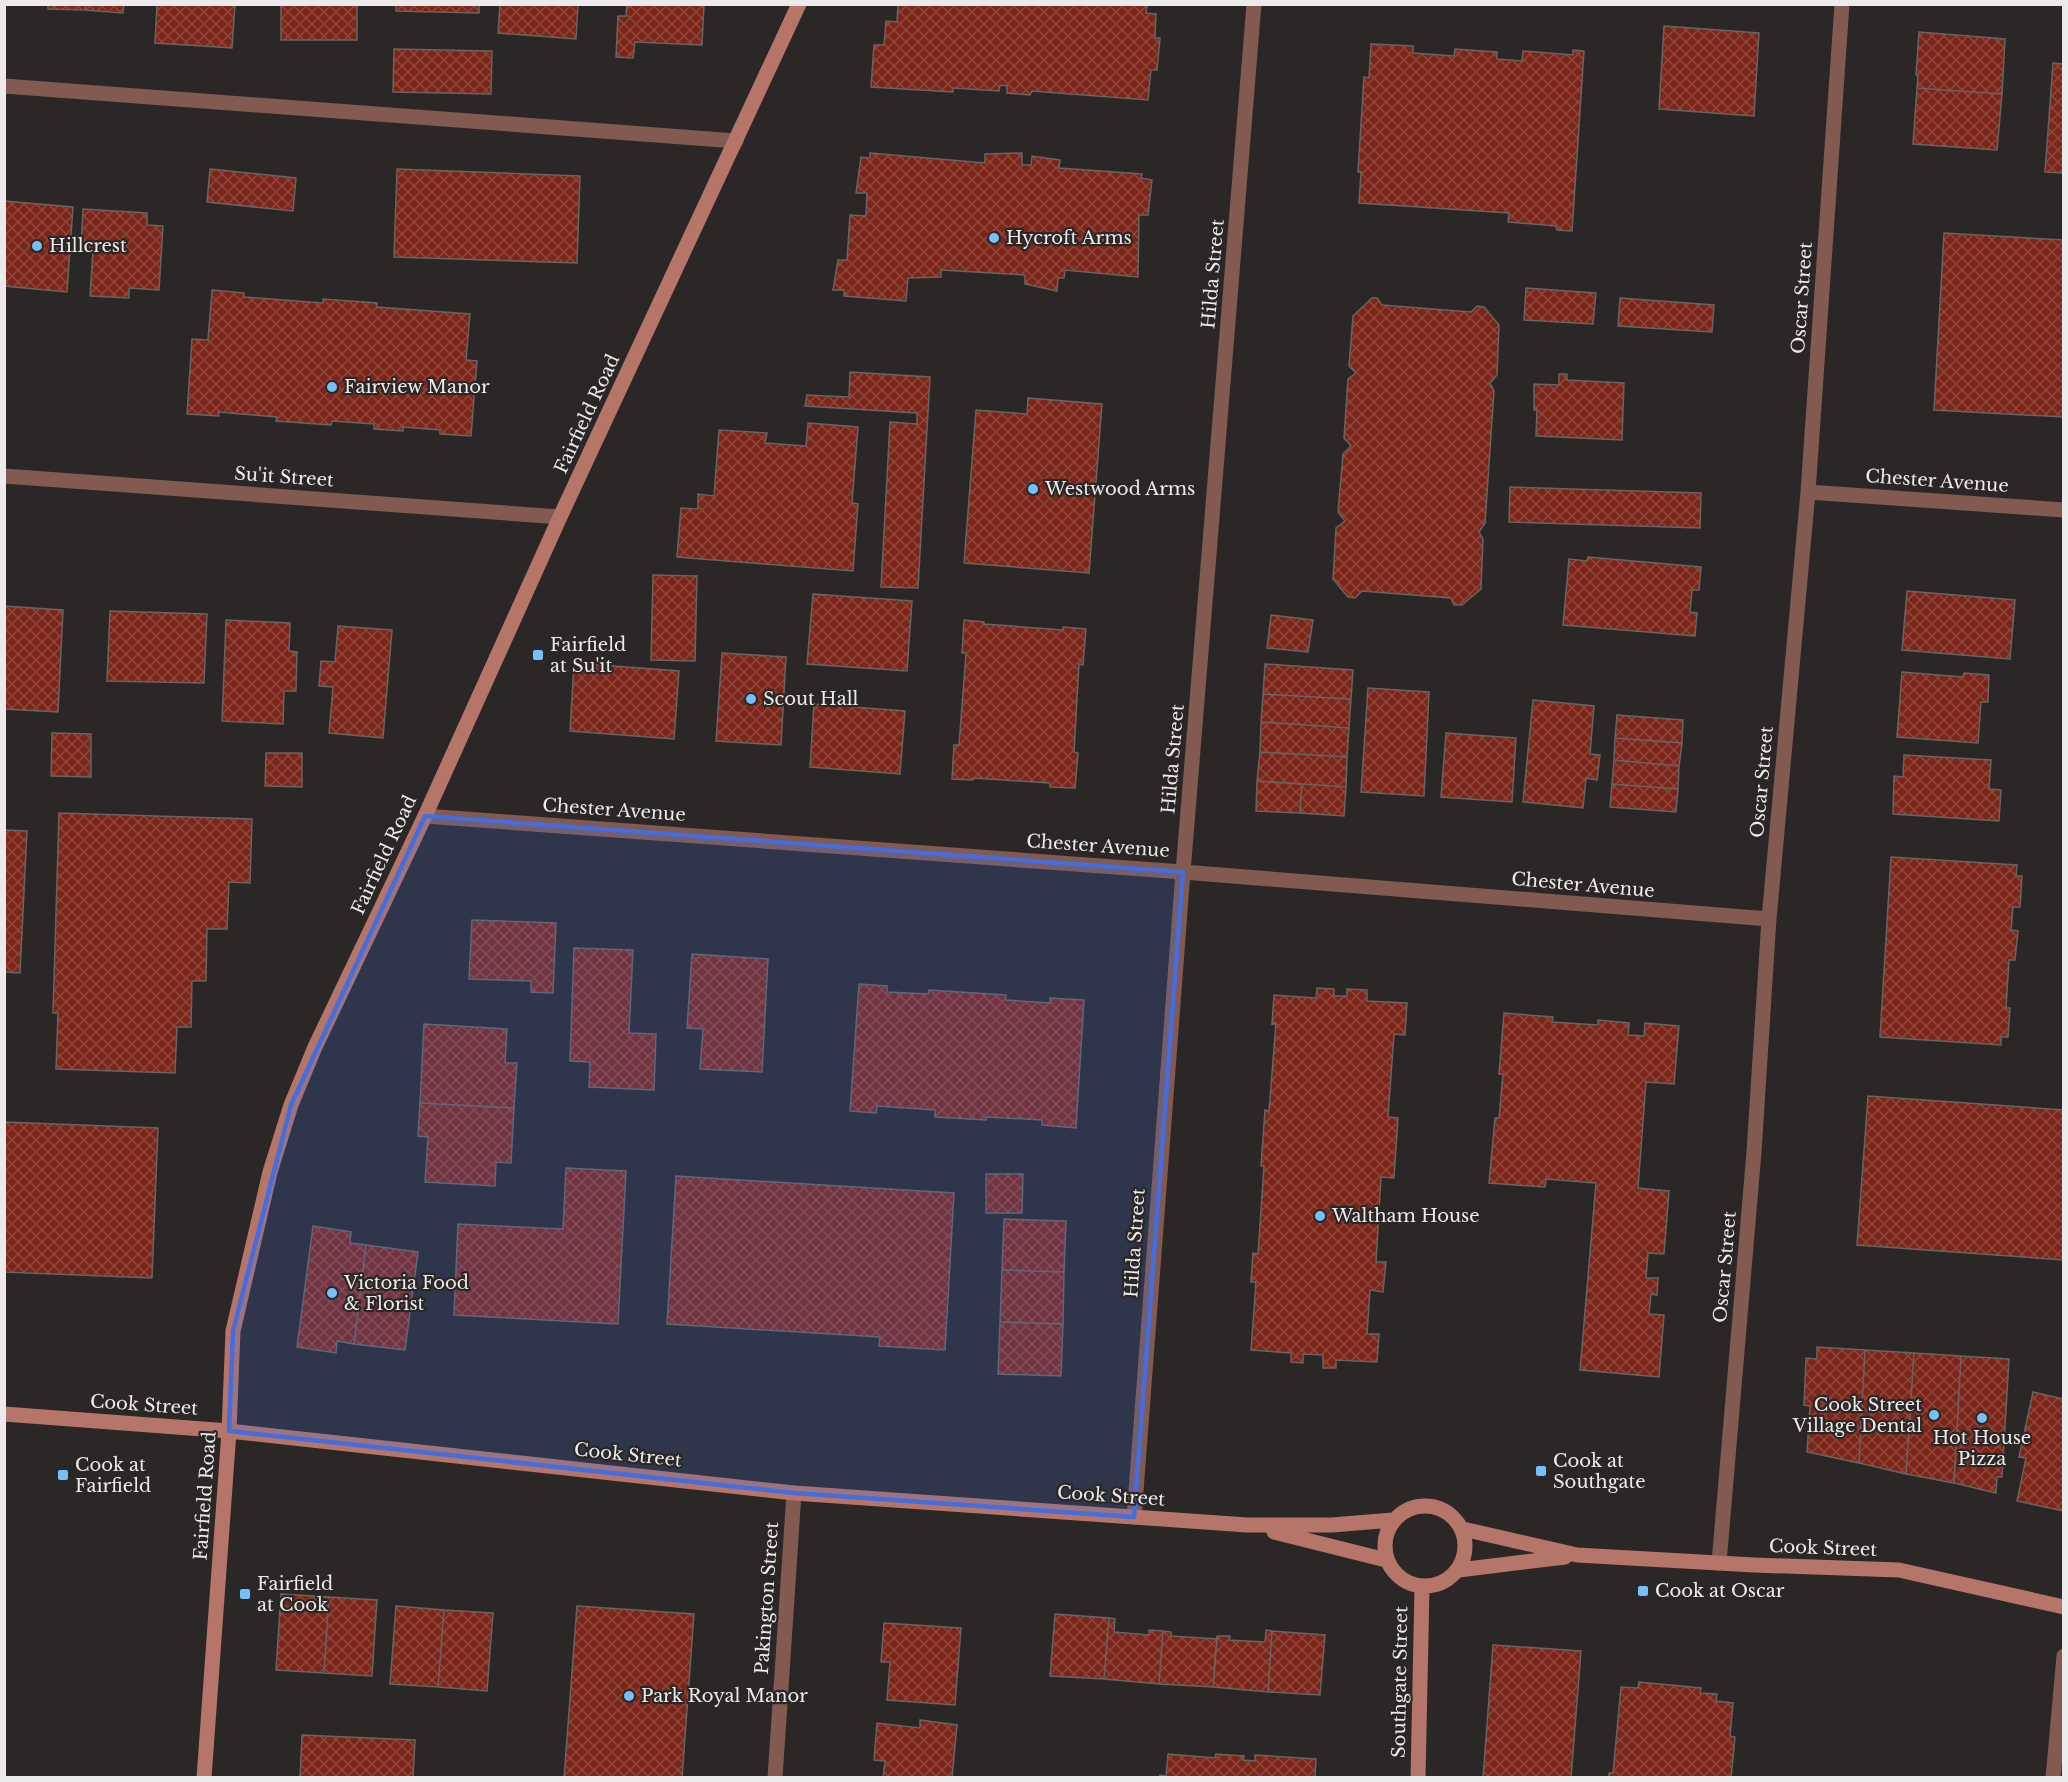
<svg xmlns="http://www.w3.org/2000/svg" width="2068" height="1782" viewBox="0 0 2068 1782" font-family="'Libre Baskerville',serif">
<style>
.building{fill:url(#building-cross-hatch);stroke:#676463;stroke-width:1.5}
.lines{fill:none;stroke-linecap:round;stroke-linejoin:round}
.lane{stroke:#825a52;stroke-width:15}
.street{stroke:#825a52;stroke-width:15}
.secondary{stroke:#b57569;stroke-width:15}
.marked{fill:#466ddc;fill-opacity:0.2;stroke:#466ddc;stroke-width:4.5;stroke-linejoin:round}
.poi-dot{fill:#75c0f6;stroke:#2a2726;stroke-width:2}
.labels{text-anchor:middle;stroke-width:4.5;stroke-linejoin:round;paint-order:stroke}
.poi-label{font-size:18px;fill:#eceaea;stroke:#2a2726;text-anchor:start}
.street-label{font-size:18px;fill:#eceaea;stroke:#2a2726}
</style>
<defs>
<pattern id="building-cross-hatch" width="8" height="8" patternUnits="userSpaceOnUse" patternTransform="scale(1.5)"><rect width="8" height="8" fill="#7c2619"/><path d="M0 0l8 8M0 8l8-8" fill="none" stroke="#8f463b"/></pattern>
</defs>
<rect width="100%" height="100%" fill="#2a2726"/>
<path class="building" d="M48,4H86L85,10L48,9Z
M86,4H124L123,13L85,10Z
M157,4H235L232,48L155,43Z
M281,4H357V40H281Z
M396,4H479V13L396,11Z
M500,4H578L576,39L498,33Z
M627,4H704L702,45L635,42L633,58L616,57L618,16H626Z
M898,4H1147L1146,13L1156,14L1155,38H1160L1157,70H1151L1148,100L1032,91L1030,95L1007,93V86L1000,85L999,91L953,88V92L871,87L874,45H884L886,21L897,22Z
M1664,26L1759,33L1754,116L1659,109Z
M1919,32L2005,39L2002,94L1917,88L1918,75H1916Z
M1371,44L1413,46V53L1454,56L1455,49L1497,52V59L1522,61L1523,51L1573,55V50L1584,51L1572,231L1557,230L1556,226L1508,222L1509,213L1359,203L1361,172H1358L1364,77L1369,78Z
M394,49L492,51L491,94L393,92Z
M2053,63L2064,64V173L2045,172Z
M1917,88L2002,94L1997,150L1913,144Z
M870,153L985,163V154L1022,153V165H1031L1032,156L1060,160L1059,168L1142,174L1141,178L1152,180L1148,215H1139L1138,277L1065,270L1064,278H1058L1057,291L1025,284V275L941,270V277L908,278L906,301L844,296V290H833L838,260H847L850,215L866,216L867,193H856L861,157L870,158Z
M210,169L296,178L293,211L207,202Z
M397,169L580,176L577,263L394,257Z
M4,201L73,207L67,292L4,286Z
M83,209L147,213V225L163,226L159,290L129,288V298L90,296L93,250L81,249Z
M1944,233L2064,240V417L1934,410Z
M1526,288L1596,293L1593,324L1524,320Z
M212,290L244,293V297L323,303V299L377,303V307L470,314L466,360L477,361L471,436L440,434V430L403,427V431L374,429V424L332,421L331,425L276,421L277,417L218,412L219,416L187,414L192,339L208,340Z
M1372,298H1377L1382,305L1471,312L1477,306L1484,307L1499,325L1497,375L1490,383L1494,391L1485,523L1479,532L1483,539L1481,589L1462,605H1454L1451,598L1362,591L1355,598L1348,597L1333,579L1336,528L1345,521L1338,512L1343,454L1351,446L1344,438L1348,379L1356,373L1349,366L1353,316Z
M1620,298L1714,305L1712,332L1618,326Z
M850,372L930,377L918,588L881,587L890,422L917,424V413L805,406L807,395L849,397Z
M1559,374H1567V380L1624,383L1622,440L1536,436L1537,410H1534V384L1559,385Z
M1028,398L1102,404L1089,573L964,563L976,410L1027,414Z
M808,423L858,427L852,503L858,504L853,571L677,557L681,508L698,509V494L714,496L719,430L767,433L765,443L806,446Z
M1510,487L1701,493L1700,528L1509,522Z
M1588,557L1701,567L1699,590H1692L1690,612L1697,613L1695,636L1563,625L1569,559L1587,561Z
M653,575L697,576L695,661L651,660Z
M1907,591L2015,600L2010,659L1902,650Z
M813,594L912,601L907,671L807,664Z
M4,606L63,610L58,712L4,709Z
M110,611L207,614L204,683L107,681Z
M1271,615L1313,620L1308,652L1267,648Z
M226,620L290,623L289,651L297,652L296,691H284L283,724L222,721Z
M964,620L984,622V624L1063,630V627L1086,629L1083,665L1079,664L1074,752L1078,753L1075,788L1050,787V783L973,778V780L952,779L954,745H959L966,653H962Z
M338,626L392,630L383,738L329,733L333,687L319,686L321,661L335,662Z
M722,653L786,657L781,745L716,741Z
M574,663L679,671L674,739L570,731Z
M1265,664L1353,670L1351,699L1263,694Z
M1902,672L1963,677L1964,673L1989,675L1988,702H1981L1978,743L1897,737Z
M1368,688L1429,692L1424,796L1361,792Z
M1263,694L1351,699L1349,728L1261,722Z
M1533,700L1594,706L1590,754L1600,755L1597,780L1586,778L1583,808L1523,802Z
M814,704L905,711L900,774L810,767Z
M1617,715L1683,720L1682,743L1615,738Z
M1261,722L1349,728L1347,757L1260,752Z
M52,733L91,734V777L51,776Z
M1446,733L1516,738L1512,802L1441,797Z
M1615,738L1682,743L1679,766L1614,760Z
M1260,752L1347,757L1346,787L1257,781Z
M266,753H302V787L265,786Z
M1904,755L1991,760L1989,789L2001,790L1999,821L1893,814L1894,776L1903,777Z
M1614,760L1679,766L1678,789L1612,784Z
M1257,781L1302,784L1300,813L1256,811Z
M1302,784L1346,787L1344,816L1300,813Z
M1612,784L1678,789L1676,812L1610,807Z
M59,813L252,819L250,883L229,882L227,929H207L206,981H192L191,1027H177L175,1073L56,1069L58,1013H53Z
M4,830L27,831L20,973L4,972Z
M1891,857L2017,865L2016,876H2022L2020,907H2013L2011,930L2018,931L2015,960H2009L2006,1008H2010L2008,1037H2001V1045L1880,1037Z
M472,920L556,923L553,993L531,992V981L469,979Z
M574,948L633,950L629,1033L656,1034L654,1090L589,1087L590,1062L570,1061Z
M692,954L768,959L762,1072L700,1069L703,1029L687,1028Z
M859,984L887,986V992L928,994L929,990L1006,995V1000L1050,1003V998L1084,1000L1076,1128L1042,1125V1120L987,1117L986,1120L935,1117V1110L877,1106L876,1113L850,1111Z
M1317,988L1334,989V996H1347V989L1367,990V1001L1407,1003L1405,1035L1394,1034L1388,1117L1398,1118L1394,1178L1381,1177L1376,1262H1386L1383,1292L1370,1290L1367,1334H1379L1377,1362L1336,1360V1368H1323V1355L1303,1354V1363L1291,1362V1353L1251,1350L1256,1282H1251L1253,1253L1258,1254L1264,1166H1261L1265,1110L1269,1111L1276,1023L1272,1024L1274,995L1316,998Z
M1504,1013L1553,1017L1552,1022L1598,1025V1020L1629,1023L1628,1035L1644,1036L1645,1023L1679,1026L1674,1084L1646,1082L1638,1188L1669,1191L1664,1254L1648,1253L1646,1278H1658L1657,1295L1651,1294L1649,1314L1664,1315L1659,1377L1580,1370L1596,1183L1546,1179L1545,1187L1489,1183L1495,1118H1499L1503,1074H1499Z
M424,1024L507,1029L505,1063H517L514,1108L420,1103Z
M1868,1096L2064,1110V1260L1857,1245Z
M420,1103L514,1108L511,1163L496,1162L495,1186L425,1182L428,1137L418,1136Z
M4,1122L158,1128L152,1278L4,1272Z
M566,1168L626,1171L618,1324L454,1315L458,1224L563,1229Z
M986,1174H1023L1022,1213H986Z
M676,1176L954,1193L945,1350L879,1346L880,1337L667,1324Z
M1004,1219L1066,1221L1064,1272L1002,1270Z
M313,1226L351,1232L350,1243L366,1245L354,1344L337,1341L336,1353L297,1347Z
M366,1245L418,1252L405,1350L354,1344Z
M1002,1270L1064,1272L1063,1324L1000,1322Z
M1000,1322L1063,1324L1061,1376L998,1374Z
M1817,1347L1865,1350L1859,1463L1807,1452L1810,1406L1804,1405L1806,1358L1817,1359Z
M1865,1350L1914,1353L1906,1474L1859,1463Z
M1914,1353L1961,1356L1954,1483L1906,1474Z
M1961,1356L2009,1359L2002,1477H1997L1996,1493L1954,1483Z
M2033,1392L2064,1399V1511L2017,1501L2026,1458L2019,1457Z
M281,1594L329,1597L324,1673L276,1670Z
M329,1597L377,1600L372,1676L324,1673Z
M396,1606L444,1610L438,1687L390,1684Z
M577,1606L694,1614L682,1778H564Z
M444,1610L493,1613L487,1691L438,1687Z
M1055,1614L1109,1618L1104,1679L1050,1676Z
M1109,1618L1115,1619L1114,1632L1149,1635V1630L1163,1631L1159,1684L1104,1679Z
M884,1623L961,1628L955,1705L887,1700L890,1662H881Z
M1266,1630L1272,1631L1268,1692L1213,1687L1217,1636H1230L1229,1640L1265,1642Z
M1163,1631L1171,1632V1636L1217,1639L1213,1687L1159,1684Z
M1272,1631L1325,1635L1320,1695L1268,1692Z
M1493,1645L1581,1651L1571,1778H1483Z
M1639,1682L1701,1688L1700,1693L1717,1694L1716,1701L1733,1703L1730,1736L1735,1737L1731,1778H1609V1773H1613L1621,1687L1638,1688Z
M920,1720L957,1725L952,1778H883L885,1761L874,1760L877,1723L920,1728Z
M302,1735L415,1740L413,1778H300Z
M1168,1754L1215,1758L1216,1754L1244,1756L1243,1760L1255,1761V1755L1316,1759L1315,1778H1159L1160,1775L1166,1776Z"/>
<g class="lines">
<path class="lane" d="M4,86L736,141"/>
<path class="street" d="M4,476L560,517
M1808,492L2064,510
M425,816L1183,872L1769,919
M1134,1517L1183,872L1254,4
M1719,1563L1754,1152L1769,919L1808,492L1842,4
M775,1778L794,1493
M2053,1778L2064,1656"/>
<path class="secondary" d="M4,1414L229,1431L794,1493L1247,1525H1332L1393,1520
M1385 1546a40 40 0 1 1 80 0a40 40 0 1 1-80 0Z
M1463,1529L1577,1555L1754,1565L1899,1570L2064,1607
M1274,1532L1386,1560
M1459,1570L1565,1557
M204,1778L229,1431L233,1331L270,1172L291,1105L315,1047L425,816L560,517L799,4
M1418,1778L1422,1587"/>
</g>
<path class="marked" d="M425,816L1183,872L1134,1517L794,1493L229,1431L233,1331L291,1105Z"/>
<g class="poi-dot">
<circle cx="994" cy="238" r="6"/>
<circle cx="37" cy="246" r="6"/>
<circle cx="332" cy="387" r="6"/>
<circle cx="1033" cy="489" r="6"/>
<rect x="532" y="649" width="12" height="12" rx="3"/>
<circle cx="751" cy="699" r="6"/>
<circle cx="1320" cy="1216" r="6"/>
<circle cx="332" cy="1293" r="6"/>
<circle cx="1934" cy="1415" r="6"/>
<circle cx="1982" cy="1418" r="6"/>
<rect x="1535" y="1465" width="12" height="12" rx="3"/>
<rect x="57" y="1469" width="12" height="12" rx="3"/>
<rect x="1637" y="1585" width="12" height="12" rx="3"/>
<rect x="239" y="1588" width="12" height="12" rx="3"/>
<circle cx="629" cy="1696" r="6"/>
</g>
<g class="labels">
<g class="poi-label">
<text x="1006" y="244">Hycroft Arms</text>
<text x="49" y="252">Hillcrest</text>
<text x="344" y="393">Fairview Manor</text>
<text x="1045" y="495">Westwood Arms</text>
<text x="550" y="651">Fairfield<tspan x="550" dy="21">at Su'it</tspan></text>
<text x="763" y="705">Scout Hall</text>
<text x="1332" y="1222">Waltham House</text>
<text x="344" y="1289">Victoria Food<tspan x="344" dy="21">&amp; Florist</tspan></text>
<text x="1922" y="1411" text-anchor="end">Cook Street<tspan x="1922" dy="21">Village Dental</tspan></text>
<text x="1982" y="1444" text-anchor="middle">Hot House<tspan x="1982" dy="21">Pizza</tspan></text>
<text x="1553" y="1467">Cook at<tspan x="1553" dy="21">Southgate</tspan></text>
<text x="75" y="1471">Cook at<tspan x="75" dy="21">Fairfield</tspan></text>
<text x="257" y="1590">Fairfield<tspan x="257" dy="21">at Cook</tspan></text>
<text x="1655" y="1597">Cook at Oscar</text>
<text x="641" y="1702">Park Royal Manor</text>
</g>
<g class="street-label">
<text transform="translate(1213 274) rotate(-85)" y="6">Hilda Street</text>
<text transform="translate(1802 298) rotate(-86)" y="6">Oscar Street</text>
<text transform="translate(587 414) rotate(-65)" y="6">Fairfield Road</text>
<text transform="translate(284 477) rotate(4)" y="6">Su'it Street</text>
<text transform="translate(1937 481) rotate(4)" y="6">Chester Avenue</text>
<text transform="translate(1173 759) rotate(-85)" y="6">Hilda Street</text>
<text transform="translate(1762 782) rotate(-85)" y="6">Oscar Street</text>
<text transform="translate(614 810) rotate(4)" y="6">Chester Avenue</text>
<text transform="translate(1098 846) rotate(4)" y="6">Chester Avenue</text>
<text transform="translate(384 855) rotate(-65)" y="6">Fairfield Road</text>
<text transform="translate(1583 885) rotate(5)" y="6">Chester Avenue</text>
<text transform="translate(1135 1243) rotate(-86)" y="6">Hilda Street</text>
<text transform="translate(1725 1267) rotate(-85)" y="6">Oscar Street</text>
<text transform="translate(144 1405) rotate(4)" y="6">Cook Street</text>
<text transform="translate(628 1455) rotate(6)" y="6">Cook Street</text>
<text transform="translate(205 1496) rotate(-86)" y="6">Fairfield Road</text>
<text transform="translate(1111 1496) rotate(4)" y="6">Cook Street</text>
<text transform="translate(1823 1548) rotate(2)" y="6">Cook Street</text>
<text transform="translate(767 1598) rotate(-86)" y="6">Pakington Street</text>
<text transform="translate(1400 1682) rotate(-89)" y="6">Southgate Street</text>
</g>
</g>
<rect width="2068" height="1782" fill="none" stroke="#eceaea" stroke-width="12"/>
</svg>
